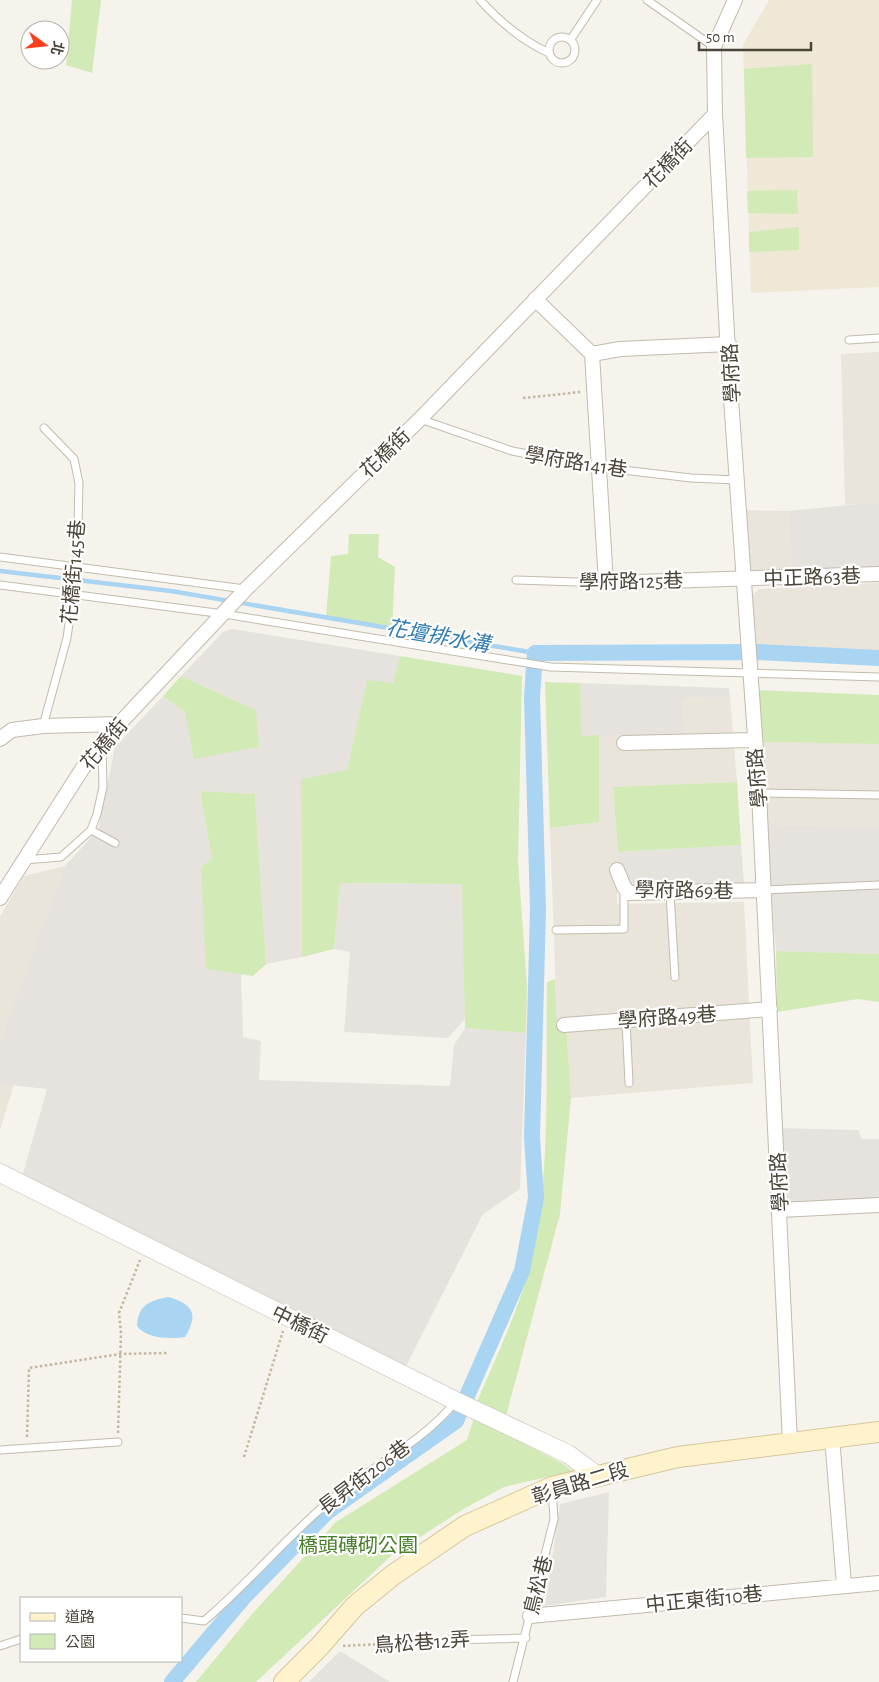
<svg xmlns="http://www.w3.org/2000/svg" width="879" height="1682" viewBox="0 0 879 1682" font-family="'Alegreya Sans','Noto Sans TC',sans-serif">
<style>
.residential{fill:#eae5da}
.industrial{fill:#e6e2dd}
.education{fill:#efe8d6}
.green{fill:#d2eab5}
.water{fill:#a9d4f2}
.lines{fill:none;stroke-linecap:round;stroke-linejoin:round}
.stream{stroke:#a9d4f2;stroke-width:4.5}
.canal{stroke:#a9d4f2;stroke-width:16}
.service-casing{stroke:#c2bbae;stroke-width:9}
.minor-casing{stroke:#c2bbae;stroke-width:16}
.tertiary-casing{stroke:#c2bbae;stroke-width:19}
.secondary-casing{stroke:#d6c79b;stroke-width:22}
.path{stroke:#c4b79f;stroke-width:2.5;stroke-dasharray:2.5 2.5;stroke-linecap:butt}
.service{stroke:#fff;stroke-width:7}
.minor{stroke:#fff;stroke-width:14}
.tertiary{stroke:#fff;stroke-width:18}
.secondary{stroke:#fff3cd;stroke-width:20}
.labels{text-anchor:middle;stroke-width:4.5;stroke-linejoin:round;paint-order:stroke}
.street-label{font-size:20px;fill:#4b4439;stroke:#fff}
.park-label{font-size:20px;fill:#4a7f2a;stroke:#fff}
.water-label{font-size:21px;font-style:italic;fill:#2e7ab2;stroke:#fff}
</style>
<rect width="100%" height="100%" fill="#f6f3ec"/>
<path class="residential" d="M879,352V502L845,505L841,354Z
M743,510L788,511L792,574L753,575L744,566Z
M879,583V653L751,650L747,600L759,589Z
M730,697L737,782L613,787L618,852L617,904L744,902L753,1083L571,1098L566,1024H557L550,828L599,822V735L682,733V699Z
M763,742L879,744V827L765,825Z
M65,866L24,980L0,1043V916L24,876Z
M0,1084H14L0,1130Z"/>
<path class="industrial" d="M879,502V569L792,574L788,511Z
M232,629L400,656L393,683L367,681L347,771L301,779L302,957L266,964L255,794L200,791L212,859L206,969L241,973L243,1037L261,1041L259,1080L450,1086L454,1045L465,1028L526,1033L520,1189L483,1214L404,1370L21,1180L47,1089L0,1084V1043L65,866L98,830L115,747L163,696L185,712L256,710L181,676L223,632Z
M580,683L729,688L730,697L682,699L683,733L582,737Z
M765,825L879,827V954L776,951Z
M741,845L744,884L617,889L618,852Z
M340,883L463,884L465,1019L448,1038L344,1032L350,952L334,949Z
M778,1128L859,1130L861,1139H879V1205L794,1208L785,1200Z
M609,1492L606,1597L545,1606L560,1504Z
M340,1651L390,1682H309Z"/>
<path class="education" d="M769,0H879V287L751,293L743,45Z"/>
<path class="green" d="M72,0H101L92,73L66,65Z
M812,64L813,157L746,158L744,69Z
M797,190L798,214L748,213L747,191Z
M799,227V250L749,252V232Z
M349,534H379L378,557L395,567L392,631L326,617L331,556L348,554Z
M400,656L522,676L518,862L527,986L526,1033L465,1028L462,884L340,883L334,949L302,957L301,779L347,770L367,680L393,683Z
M181,676L256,710L259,747L194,759L185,712L163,696Z
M545,682L580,683L582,736L599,735V822L550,828Z
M755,690L879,695V744L763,742Z
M737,782L741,845L618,852L613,787Z
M200,791L255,794L266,964L253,976L206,969L201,867L212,859Z
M776,951L879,954V1002L858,999L777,1012Z
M555,979L557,1023L566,1024L571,1098L560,1214L506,1416L477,1402C496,1356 520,1309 531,1261C552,1170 545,1074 547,982Z
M474,1418L562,1463L573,1471L504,1487L465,1508L392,1555L256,1682H196L253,1613L336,1522L467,1440Z"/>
<path class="water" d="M168,1297C193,1304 199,1314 185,1337C170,1339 147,1339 137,1326C138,1305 149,1301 168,1297Z"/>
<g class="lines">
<path class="stream" d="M0,571L171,591L535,653"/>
<path class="canal" d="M172,1682L244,1597L327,1512L456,1421L522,1271L536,1198L532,1137L538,909L532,697L535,653L759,652L879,658"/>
<defs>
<path id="service" d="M480,0C499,21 523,41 549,53
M647,0L714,47
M549 50a13 13 0 1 1 26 0a13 13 0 1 1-26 0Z
M571,39L597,0
M849,340L879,338
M420,419L512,451L597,467L691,478L737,480
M0,557L245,589
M516,580L606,583
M0,585L224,614L551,667L879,677
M43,726L67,638L77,566L79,483L74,459L44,428
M759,793L879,795
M91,830L115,843
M24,860L61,857L91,830L97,814L103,787L102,746
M764,890L879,885
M670,893L675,977
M556,930L624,929V890
M626,1020L629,1083
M0,1450L118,1442
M181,1618L204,1621C249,1583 287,1536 333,1498C374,1465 423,1442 456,1401
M449,1640L526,1638
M0,1646L21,1639
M513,1682L554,1519L552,1490"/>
<path id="minor" d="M735,0L714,47L715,114L729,371L759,793L790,1442
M535,299L592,354
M592,354L606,583L879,574
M592,354L620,349L729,344
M0,739L12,730L43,726L119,724
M624,743L753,740
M617,870L624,887L629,893L764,890
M0,898L86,763L119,724L246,589L420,419L715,114
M564,1025L770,1009
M780,1210L879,1205
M832,1437L844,1585
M530,1616L879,1583"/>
<path id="tertiary" d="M0,1173L456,1401L568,1454L598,1476"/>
<path id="secondary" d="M284,1682L319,1647L355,1606L393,1575L465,1526L552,1487L678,1457L879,1432"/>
</defs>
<use href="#service" class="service-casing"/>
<use href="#minor" class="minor-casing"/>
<use href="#tertiary" class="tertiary-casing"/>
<use href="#secondary" class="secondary-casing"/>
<path class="path" d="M523,398L581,392
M118,1433L121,1334L119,1313L140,1260
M27,1437L29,1368L120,1354L169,1353
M244,1457L283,1331
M343,1646L440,1641"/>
<use href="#service" class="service"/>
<use href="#minor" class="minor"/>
<use href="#tertiary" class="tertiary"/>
<use href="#secondary" class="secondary"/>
</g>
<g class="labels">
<g class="street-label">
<text transform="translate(668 163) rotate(-46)" y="7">花橋街</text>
<text transform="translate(731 373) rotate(-93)" y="7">學府路</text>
<text transform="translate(385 453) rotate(-44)" y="7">花橋街</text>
<text transform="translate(576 462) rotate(9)" y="7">學府路141巷</text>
<text transform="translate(73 572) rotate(-85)" y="7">花橋街145巷</text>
<text transform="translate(812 577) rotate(-2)" y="7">中正路63巷</text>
<text transform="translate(631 581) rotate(-1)" y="7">學府路125巷</text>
<text transform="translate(104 744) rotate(-50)" y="7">花橋街</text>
<text transform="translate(757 778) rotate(-95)" y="7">學府路</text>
<text transform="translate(684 890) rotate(1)" y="7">學府路69巷</text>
<text transform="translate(667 1017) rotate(-4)" y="7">學府路49巷</text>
<text transform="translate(779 1182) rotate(-93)" y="7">學府路</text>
<text transform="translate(300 1324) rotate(26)" y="7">中橋街</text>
<text transform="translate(364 1477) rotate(-37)" y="7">長昇街206巷</text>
<text transform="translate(580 1483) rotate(-17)" y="7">彰員路二段</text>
<text transform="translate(538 1585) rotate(-76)" y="7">鳥松巷</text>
<text transform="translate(704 1599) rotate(-6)" y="7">中正東街10巷</text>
<text transform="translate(422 1642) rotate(-4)" y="7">鳥松巷12弄</text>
</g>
<g class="park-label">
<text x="358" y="1552">橋頭磚砌公園</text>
</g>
<g class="water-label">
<text transform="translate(438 636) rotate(10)" y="7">花壇排水溝</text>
</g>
</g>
<rect x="20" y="1597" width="162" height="65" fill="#ffffff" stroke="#b7b4b0"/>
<rect x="30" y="1613" width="25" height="8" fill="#fff3cd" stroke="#b7b4b0"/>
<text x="65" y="1622" font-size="15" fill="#4b4439">道路</text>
<rect x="30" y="1634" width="25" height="15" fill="#d2eab5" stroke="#b7b4b0"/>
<text x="65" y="1647" font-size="15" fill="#4b4439">公園</text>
<g transform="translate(45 45) rotate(105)"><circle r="24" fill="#ffffff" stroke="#b7b4b0"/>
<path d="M0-4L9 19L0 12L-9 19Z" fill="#fc3f1d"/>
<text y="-8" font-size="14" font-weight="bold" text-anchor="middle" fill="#4b4439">北</text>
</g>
<path d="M699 42v8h112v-8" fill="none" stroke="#4b4439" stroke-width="2.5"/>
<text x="706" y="42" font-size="15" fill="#4b4439" stroke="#ffffff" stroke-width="4" paint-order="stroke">50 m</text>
</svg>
